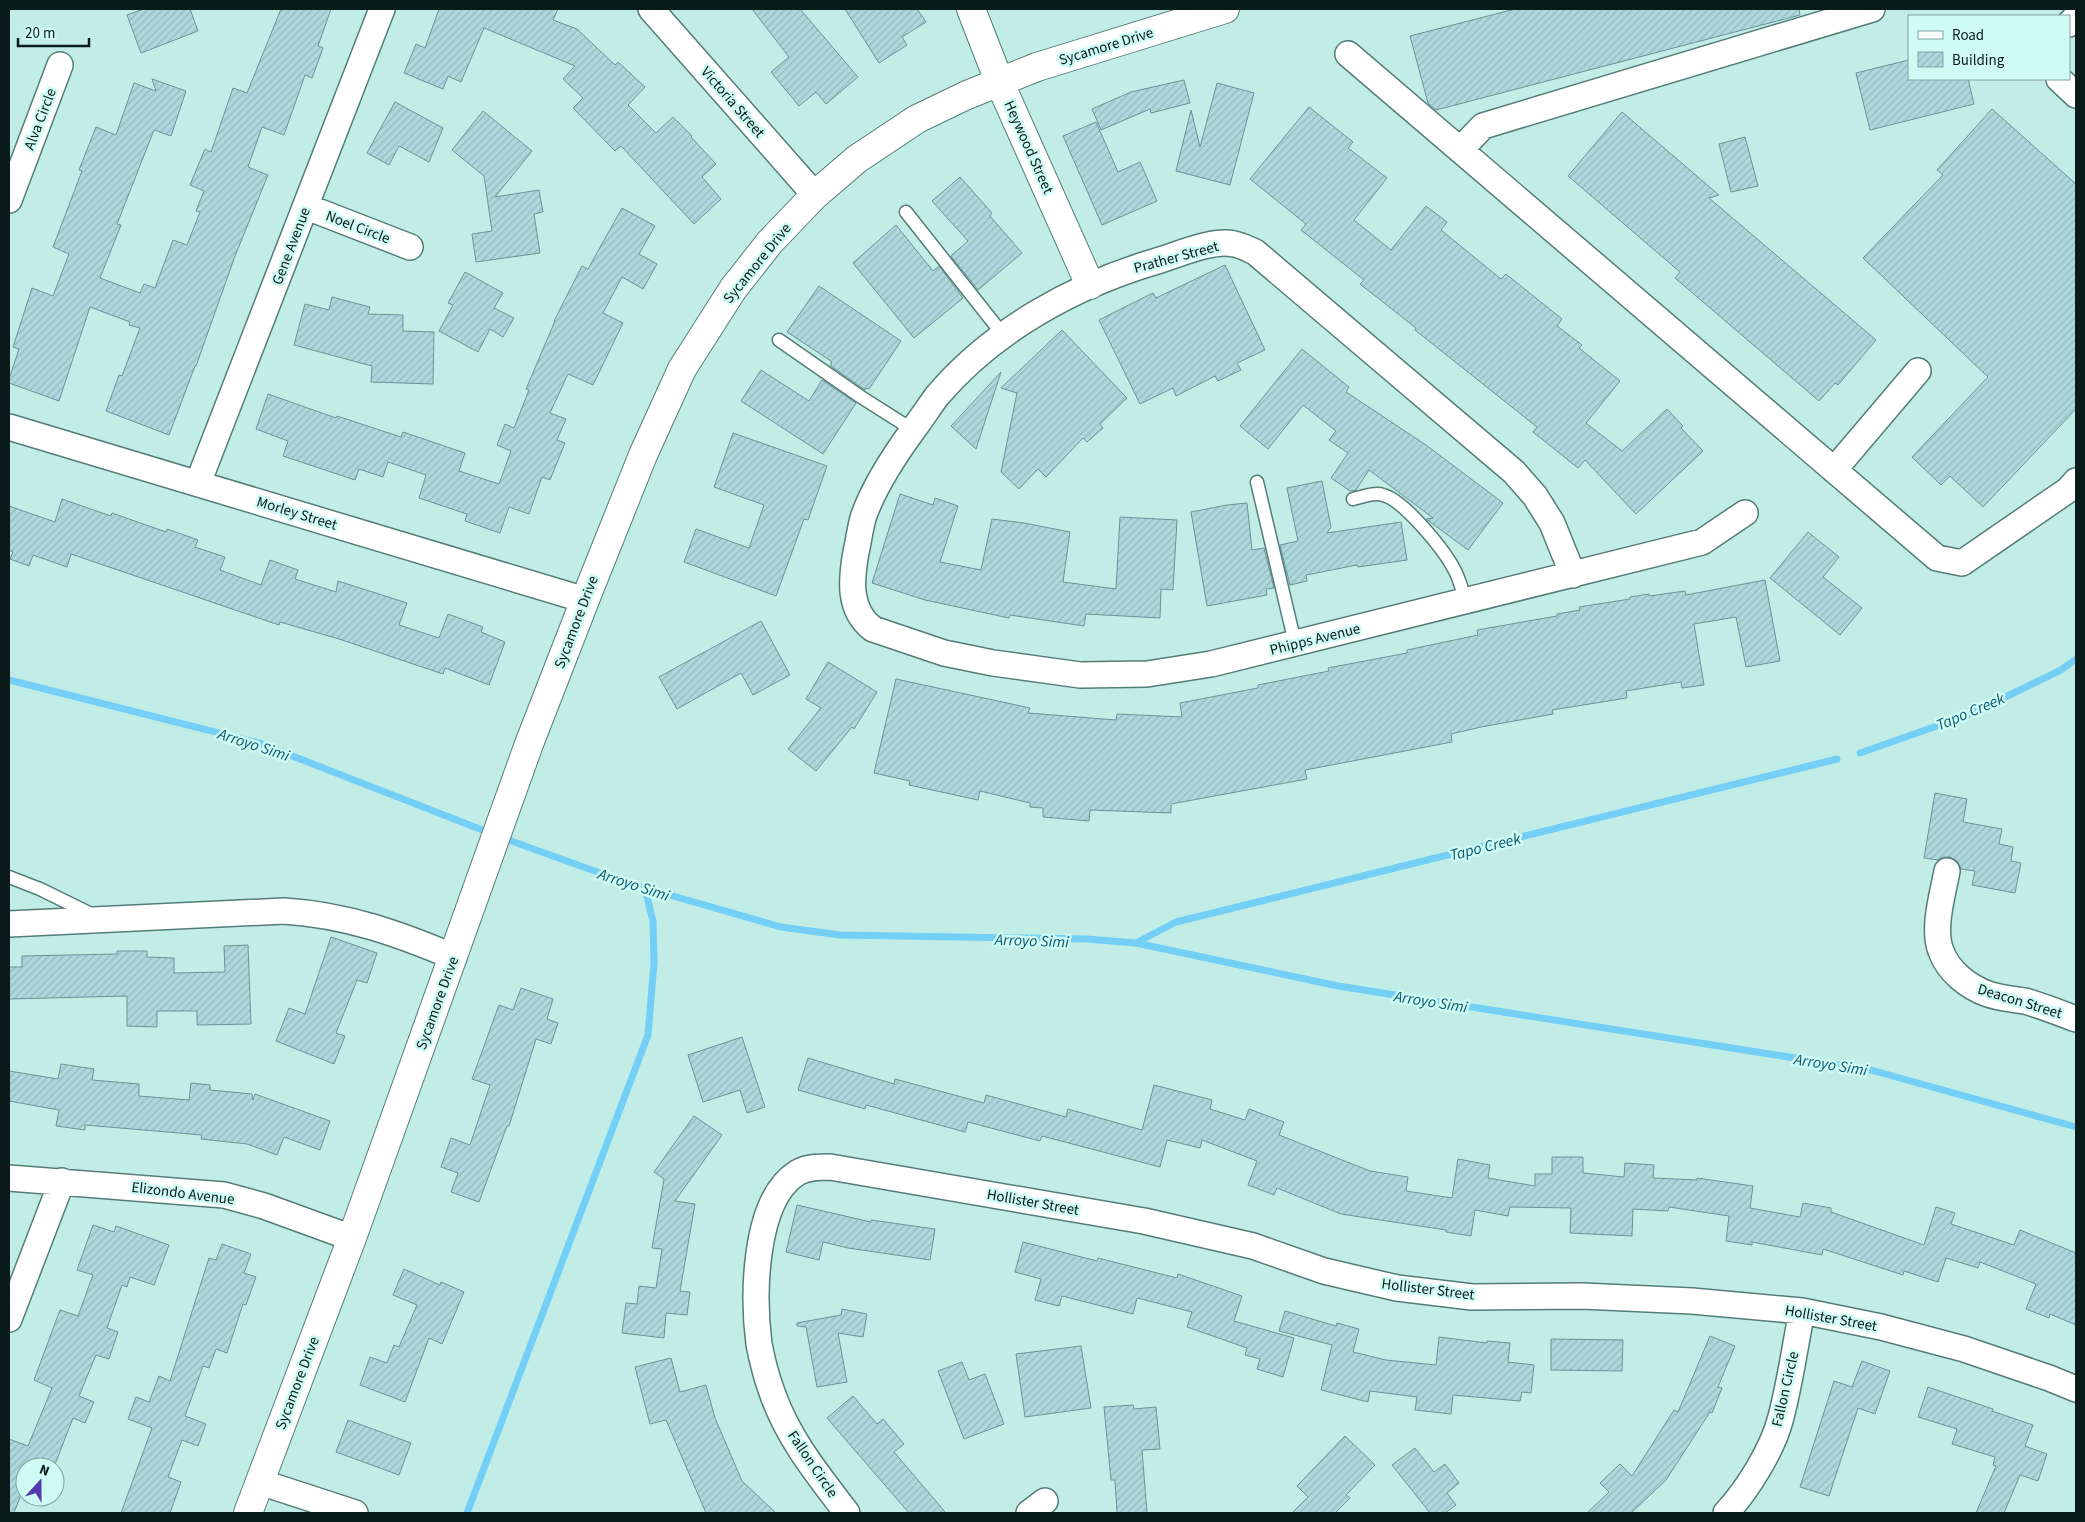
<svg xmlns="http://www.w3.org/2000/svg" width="2085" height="1522" viewBox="0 0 2085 1522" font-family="'Source Sans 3',sans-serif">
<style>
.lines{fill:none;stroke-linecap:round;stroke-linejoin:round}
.stream{stroke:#73cff5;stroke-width:7}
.building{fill:url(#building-hatch);stroke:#6a9399}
.lane-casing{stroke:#547d78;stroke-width:15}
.street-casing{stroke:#547d78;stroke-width:28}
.secondary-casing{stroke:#547d78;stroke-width:30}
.lane{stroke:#fff;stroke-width:12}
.street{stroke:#fff;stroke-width:25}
.secondary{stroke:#fff;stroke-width:28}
.labels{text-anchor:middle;stroke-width:5;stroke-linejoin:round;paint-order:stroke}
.street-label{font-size:15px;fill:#0b1b19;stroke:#cffbf5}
.water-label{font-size:16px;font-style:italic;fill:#0d5a73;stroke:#cffbf5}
</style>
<defs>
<pattern id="building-hatch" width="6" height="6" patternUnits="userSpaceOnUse" patternTransform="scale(1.25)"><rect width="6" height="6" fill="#add8de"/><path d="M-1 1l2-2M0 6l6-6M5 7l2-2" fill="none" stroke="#94b9be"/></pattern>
</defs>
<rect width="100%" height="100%" fill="#c2ede7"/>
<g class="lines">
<path class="stream" d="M9,680L259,743L490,833
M1860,753L1968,715L2061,670L2076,659
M500,837L628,883L781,927L840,935L1087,939L1136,943L1338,986L1871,1070L2076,1127
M1136,943L1176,922L1837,759
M467,1513L648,1035L654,963L653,921L645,889"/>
</g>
<path class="building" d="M144,9H190L198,31L141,53L127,15Z
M281,9H331L318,46L323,48L312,78L305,75L284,135L262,127L248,167L268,175L235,256L196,366H195L169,435L106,411L119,375L122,376L140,328L129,325L130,322L90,307L59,401L9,383V379L19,349L13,347L32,288L53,296L69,254L53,247L82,171L79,170L96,127L116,135L134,83L156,91L152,79L186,91L171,136L154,130L117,224L121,225L100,278L140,293L144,284L155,288L173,240L187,245L200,212L196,211L204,191L190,185L205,149L211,152L233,88L247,93Z
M439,9H558L553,20L577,29L615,65L618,62L645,87L628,105L656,133L673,117L692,136L691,137L716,164L702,177L721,199L694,224L621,146L615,151L573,108L583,98L563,79L575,66L484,28L461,82L448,76L443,89L404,73L416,44L425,48Z
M752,9H800L858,77L826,104L816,92L799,106L771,72L789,57Z
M845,9H917L926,22L902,37L907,45L879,63Z
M1515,9H1799L1800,15L1436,110L1428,103L1410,36Z
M1909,60V79H1968L1974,104L1870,130L1856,73Z
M1184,80L1190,103L1151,113L1150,109L1101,130L1092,109L1131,92Z
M1217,83L1254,93L1230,185L1176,171L1191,110L1200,147Z
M395,102L443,128L429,162L399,146L389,165L367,153Z
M1309,107L1353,142L1348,148L1387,178L1354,220L1391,250L1426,206L1447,222L1441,230L1501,279L1506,274L1562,319L1557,326L1582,345L1579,348L1620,381L1586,423L1622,451L1667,409L1683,426L1681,428L1703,451L1636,514L1585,460L1578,468L1533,432L1537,427L1415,330L1416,328L1360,284L1364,280L1301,230L1306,224L1250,179Z
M1992,109L2076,184V409L1983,507L1950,476L1941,485L1912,457L1988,377L1863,258L1943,175L1937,170Z
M483,111L532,151L495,197L539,190L543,212L534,214L540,253L476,262L472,234L492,231L484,176L452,150Z
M1622,112L1719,195L1709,198L1876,340L1838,385L1835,383L1819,401L1675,278L1680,272L1568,176Z
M1096,122L1118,172L1140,162L1157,201L1102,225L1063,136Z
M1745,137L1758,186L1731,192L1719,144Z
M960,177L992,213L990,216L1022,253L978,290L951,256L968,241L932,201Z
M622,208L655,226L639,254L657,264L643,289L622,277L603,313L623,323L593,385L568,374L550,413L566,419L557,440L565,443L550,480L542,477L529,514L509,507L500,533L465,521L467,514L419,498L426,475L388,462L383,477L359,469L355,480L283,456L288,441L256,429L268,394L336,418L337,416L401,437L403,432L465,453L459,471L499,484L511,451L497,445L505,424L514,428L529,390L526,389L555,321H554L582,266L588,269Z
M896,225L933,271L939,266L963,298L914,338L853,263Z
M1225,265L1265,350L1237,363L1241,370L1218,381L1215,376L1176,396L1173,388L1140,404L1099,320L1153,293L1156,298Z
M465,272L503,293L494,308L514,318L503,337L490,329L478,352L439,331L453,305L448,303Z
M819,286L901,341L869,389L866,388L865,390L831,366V361L787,332Z
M332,297L370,307L368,314L403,315V331L434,332L433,384L371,382L372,366L294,345L305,304L329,310Z
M1062,330L1127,398L1100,424L1103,428L1087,442L1083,438L1046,477L1038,469L1019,489L1001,472L1017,393L1001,388Z
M1302,349L1349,387L1346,392L1426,445L1503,503L1468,550L1426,519L1433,518L1369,470L1356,490L1350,491L1331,478L1348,453L1329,440L1336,431L1303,405L1268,449L1240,426Z
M761,370L809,401L822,380L856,403L823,454L741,401Z
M1001,372L976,449L951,426Z
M733,433L827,466L808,520L804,519L776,596L684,562L696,529L749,548L764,505L714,487Z
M1322,481L1331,527L1327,533L1401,522L1407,560L1358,567L1357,565L1306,575L1307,581L1290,585L1280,545L1298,541L1287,488Z
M900,494L933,505L935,498L958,506L940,562L981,570L992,519L1024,523L1070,532L1063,582L1116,589L1120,517L1177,520L1173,590L1161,589L1160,618L1086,614L1084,626L1010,615L1009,618L925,600L872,583Z
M62,499L111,516L112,513L166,532L167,529L198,540L195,547L225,557L220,570L261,585L270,560L298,570L295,579L336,592L338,581L407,603L399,625L439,638L448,614L483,627L481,632L505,642L489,685L445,668L443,674L339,639L280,622L279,625L71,554L67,567L33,555L29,566L10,559L13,552L9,550V506L55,522Z
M1247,503L1252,550L1264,548L1274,588L1266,589L1267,595L1207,606L1191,512L1227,505Z
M1808,532L1839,557L1823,577L1862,608L1840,635L1770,578Z
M1765,580L1780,661L1746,667L1736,617L1694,624L1704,685L1682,688L1681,682L1626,691L1627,698L1552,710L1553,714L1481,727L1451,734L1452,742L1305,770L1307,779L1171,804V813L1090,810L1089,821L1043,817V808L1030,807V803L980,791L978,800L909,785L910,781L874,773L896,679L1030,708L1028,713L1116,720L1117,714L1182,717L1180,703L1258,688V685L1329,671L1328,668L1407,653V650L1478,635L1477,630L1557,616V614L1580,610L1579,607L1630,599V597L1649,594V596L1685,591L1686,595Z
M761,621L790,675L753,695L741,673L677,709L659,677Z
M828,662L877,692L854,729L852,727L816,771L788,749L821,708L806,699Z
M1935,793L1967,799L1963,822L2002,829L1999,844L2013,847L2011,861L2021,863L2015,893L1972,885L1975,871L1961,869L1957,861L1950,857H1943L1938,860L1924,858Z
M331,937L377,953L367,983L357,980L336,1033L345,1036L334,1064L276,1041L289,1008L305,1014Z
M248,945L251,1024L197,1025V1011H157V1027L127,1026V996L9,999V967H22V956L117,954V951H147V957L174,958V973L225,972L224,946Z
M521,988L553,999L547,1019L558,1023L551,1044L536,1039L509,1126H507L479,1202L451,1192L458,1173L441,1167L451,1138L470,1145L490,1085L472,1079L499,1005L513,1010Z
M742,1037L765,1107L747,1113L740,1090L703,1102L688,1055Z
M808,1058L894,1084L895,1079L984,1103L986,1095L1066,1117L1068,1109L1142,1130L1154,1085L1212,1100L1210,1109L1245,1120L1249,1109L1284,1122L1279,1135L1370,1171L1408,1177L1406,1191L1452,1198L1458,1159L1490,1165L1488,1178L1535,1186V1174H1552V1157H1583V1173L1624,1177L1625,1163L1654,1165L1653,1178L1697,1180V1178L1753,1186L1750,1208L1800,1217L1803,1203L1831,1208V1212L1924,1245L1936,1207L1955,1213L1951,1224L2014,1245L2020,1230L2076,1253V1325L2050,1314L2049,1318L2026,1309L2036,1284L1980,1262L1978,1268L1946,1258L1938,1282L1904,1271L1903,1275L1823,1249L1822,1255L1752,1242V1245L1726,1241L1729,1216L1669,1207L1668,1211L1633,1209L1632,1236L1570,1233L1571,1208L1510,1207L1508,1216L1475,1210L1471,1236L1446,1232V1230L1341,1214L1277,1188L1274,1195L1248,1185L1257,1161L1202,1140L1200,1148L1167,1140L1160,1167L1042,1136L1040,1141L968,1122L965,1132L866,1105L865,1109L798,1090Z
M61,1064L94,1069L92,1080L139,1084V1096L189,1100L191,1083L210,1085V1090L252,1094L253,1100L255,1094L330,1121L320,1150L284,1137L277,1155L247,1144L201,1139L202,1135L85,1125V1130L56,1126L59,1110L9,1101V1071L58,1079Z
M694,1116L722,1135L675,1201L695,1204L680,1291L690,1292L687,1315L666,1313L664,1338L622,1333L626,1303L637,1304L639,1286L656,1288L662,1249L652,1248L664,1179L654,1172Z
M797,1205L871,1222V1220L935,1229L930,1260L848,1248L823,1242L819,1260L786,1252Z
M93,1225L114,1232L116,1226L169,1245L154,1285L130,1277L127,1287L122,1285L107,1328L118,1332L109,1359L96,1355L79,1396L94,1402L85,1423L73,1418L54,1467H25V1484L14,1513H9V1439L28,1446L52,1388L34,1380L60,1310L78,1316L93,1275L77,1270Z
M1023,1242L1097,1261L1098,1258L1177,1278L1178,1274L1242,1296L1234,1321L1294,1338L1283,1377L1257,1369L1260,1359L1245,1355L1247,1348L1187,1327L1192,1312L1137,1298L1133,1314L1062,1296L1059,1306L1035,1300L1041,1279L1015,1272Z
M222,1244L251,1254L244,1273L256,1277L246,1305L243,1304L227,1353L216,1349L209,1368L203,1366L185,1416L206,1424L198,1446L182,1440L168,1477L181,1482L170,1513H121L152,1428L128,1419L136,1397L149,1402L159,1376L170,1381L209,1258L216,1260Z
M404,1269L440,1285L441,1282L464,1292L442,1344L429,1338L405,1402L360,1385L370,1357L387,1363L394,1345L399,1347L417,1305L393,1295Z
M842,1309L867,1314L863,1337L838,1333L847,1382L817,1387L806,1327L797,1326V1323L841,1315Z
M1285,1311L1336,1326L1337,1323L1359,1329L1353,1352L1386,1360L1436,1365L1439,1337L1487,1343V1341L1510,1343L1508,1362L1534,1365L1531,1393L1522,1392L1520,1401L1453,1395L1451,1414L1415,1410L1417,1397L1370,1391L1368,1402L1321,1390L1332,1345L1279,1331Z
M1710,1336L1735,1346L1718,1387L1722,1388L1712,1413L1710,1412L1666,1480L1631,1513H1587L1609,1492L1600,1483L1620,1464L1632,1476L1674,1410L1678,1412Z
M1551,1339L1623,1340L1622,1371L1551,1370Z
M1081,1346L1091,1408L1025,1417L1016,1354Z
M671,1358L680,1392L706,1385L715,1418L742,1481L776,1513H706L666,1420L650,1424L635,1367Z
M1862,1361L1890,1371L1875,1414L1858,1408L1829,1496L1800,1487L1834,1381L1852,1387Z
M962,1362L969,1380L985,1374L1004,1424L964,1439L938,1371Z
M1928,1387L1993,1409L1992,1411L2033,1425L2025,1446L2047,1454L2038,1481L2020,1475L2004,1513H1976L1996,1466L1993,1465L1995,1457L1952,1444L1957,1429L1918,1417Z
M853,1396L877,1424L883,1419L904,1444L894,1452L946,1513H909L827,1418Z
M1133,1405L1134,1409L1156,1407L1160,1449L1142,1450L1147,1513H1117L1115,1480H1111L1104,1407Z
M348,1420L411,1443L399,1475L336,1452Z
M1345,1436L1375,1465L1346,1495L1350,1498L1335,1513H1292L1308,1497L1297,1486Z
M1415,1448L1434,1472L1445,1464L1459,1483L1447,1493L1456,1505L1445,1513H1430L1392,1465Z"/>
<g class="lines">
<defs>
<path id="lane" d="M906,212L1004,336
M779,340L861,397L913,430
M1257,482L1295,643
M1353,499C1361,497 1375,492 1383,495C1404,500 1444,550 1454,569C1460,579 1462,591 1466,602
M9,877L40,889L93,915"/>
<path id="street" d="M651,9L815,195
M2069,24L2076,17
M1348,54L1937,558L1962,563L2068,490L2076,481
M2059,79L2076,95
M1460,150L1483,126L1872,9
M9,200L60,65
M307,207L410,247
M9,427L585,600
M1834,470L1918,371
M198,483L382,9
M1573,575L1552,523L1535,496L1514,472L1255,252C1248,249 1241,245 1234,244C1213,239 1177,255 1157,261C1075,285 993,330 937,396C929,407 921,419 913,430C894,456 875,485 864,515C860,527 859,540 856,552C851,580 848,610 873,629L944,653L993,663L1080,675L1147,674L1211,664L1702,542L1745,513
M1947,871C1943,893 1932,929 1941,951C1948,971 1968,987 1988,994C1999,998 2013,999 2025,1001C2042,1006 2060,1013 2076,1019
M9,924L284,911C346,915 397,933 454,957
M9,1178L224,1195L264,1206L352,1238
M9,1319L62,1181
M260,1482L355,1513
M847,1513C819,1476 789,1440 773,1395C767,1379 762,1360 759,1344C753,1298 753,1201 797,1173C807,1167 819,1167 830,1167L1144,1221L1253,1246L1324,1271L1397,1288L1472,1297L1582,1296L1692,1301L1802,1311L1881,1327L1964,1349L2049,1378L2076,1389
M1029,1513L1045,1501
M1726,1513C1748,1489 1773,1449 1781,1417C1790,1383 1795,1346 1802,1311"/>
<path id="secondary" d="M971,9L999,81L1090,285
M248,1513L352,1238L529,744L585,600L643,455L682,369L733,289L770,242L815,195L857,159L917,119L967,95L1037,67L1225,9"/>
</defs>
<use href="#lane" class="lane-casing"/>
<use href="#street" class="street-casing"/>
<use href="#secondary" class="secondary-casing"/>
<use href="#lane" class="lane"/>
<use href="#street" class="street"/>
<use href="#secondary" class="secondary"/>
</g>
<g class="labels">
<g class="street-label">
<text transform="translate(1106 46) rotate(-17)" y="5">Sycamore Drive</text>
<text transform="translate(733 102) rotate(49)" y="5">Victoria Street</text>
<text transform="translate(40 119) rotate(-69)" y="5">Alva Circle</text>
<text transform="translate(1029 147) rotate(66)" y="5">Heywood Street</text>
<text transform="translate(358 227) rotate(21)" y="5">Noel Circle</text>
<text transform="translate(291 246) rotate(-69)" y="5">Gene Avenue</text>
<text transform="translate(1176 257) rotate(-15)" y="5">Prather Street</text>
<text transform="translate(757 263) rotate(-51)" y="5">Sycamore Drive</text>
<text transform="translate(297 513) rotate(17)" y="5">Morley Street</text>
<text transform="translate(576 622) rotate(-69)" y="5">Sycamore Drive</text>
<text transform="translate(1315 639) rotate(-14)" y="5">Phipps Avenue</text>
<text transform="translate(2020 1001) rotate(17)" y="5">Deacon Street</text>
<text transform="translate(437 1003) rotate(-70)" y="5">Sycamore Drive</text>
<text transform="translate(183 1193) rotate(7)" y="5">Elizondo Avenue</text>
<text transform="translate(1033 1202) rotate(10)" y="5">Hollister Street</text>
<text transform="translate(1428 1289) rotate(7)" y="5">Hollister Street</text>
<text transform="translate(1831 1318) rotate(10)" y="5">Hollister Street</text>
<text transform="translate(297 1383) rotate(-69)" y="5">Sycamore Drive</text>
<text transform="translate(1785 1389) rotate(-77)" y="5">Fallon Circle</text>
<text transform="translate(813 1464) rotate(56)" y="5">Fallon Circle</text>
</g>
<g class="water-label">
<text transform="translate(1970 711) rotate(-23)" y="6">Tapo Creek</text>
<text transform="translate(254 744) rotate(18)" y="6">Arroyo Simi</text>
<text transform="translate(1485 846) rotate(-14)" y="6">Tapo Creek</text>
<text transform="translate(634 884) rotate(18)" y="6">Arroyo Simi</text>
<text transform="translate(1032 940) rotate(2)" y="6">Arroyo Simi</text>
<text transform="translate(1431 1001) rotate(9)" y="6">Arroyo Simi</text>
<text transform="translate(1831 1064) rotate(9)" y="6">Arroyo Simi</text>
</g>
</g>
<rect width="2085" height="1522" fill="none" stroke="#0b1b19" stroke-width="20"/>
<rect x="1908" y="15" width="162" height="65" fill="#cffbf5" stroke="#81a19d"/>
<rect x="1918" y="31" width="25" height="8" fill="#ffffff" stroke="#81a19d"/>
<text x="1952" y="40" font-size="15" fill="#0b1b19">Road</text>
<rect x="1918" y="52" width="25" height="15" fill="url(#building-hatch)" stroke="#81a19d"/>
<text x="1952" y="65" font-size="15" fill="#0b1b19">Building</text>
<g transform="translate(40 1482) rotate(21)"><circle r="24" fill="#cffbf5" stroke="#81a19d"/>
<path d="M0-4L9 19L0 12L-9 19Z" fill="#5639b1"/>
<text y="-8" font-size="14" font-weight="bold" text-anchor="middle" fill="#0b1b19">N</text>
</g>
<path d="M18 38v8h71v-8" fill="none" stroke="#0b1b19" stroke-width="2.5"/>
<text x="25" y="38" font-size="15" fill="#0b1b19" stroke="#cffbf5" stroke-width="4" paint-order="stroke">20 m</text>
</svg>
